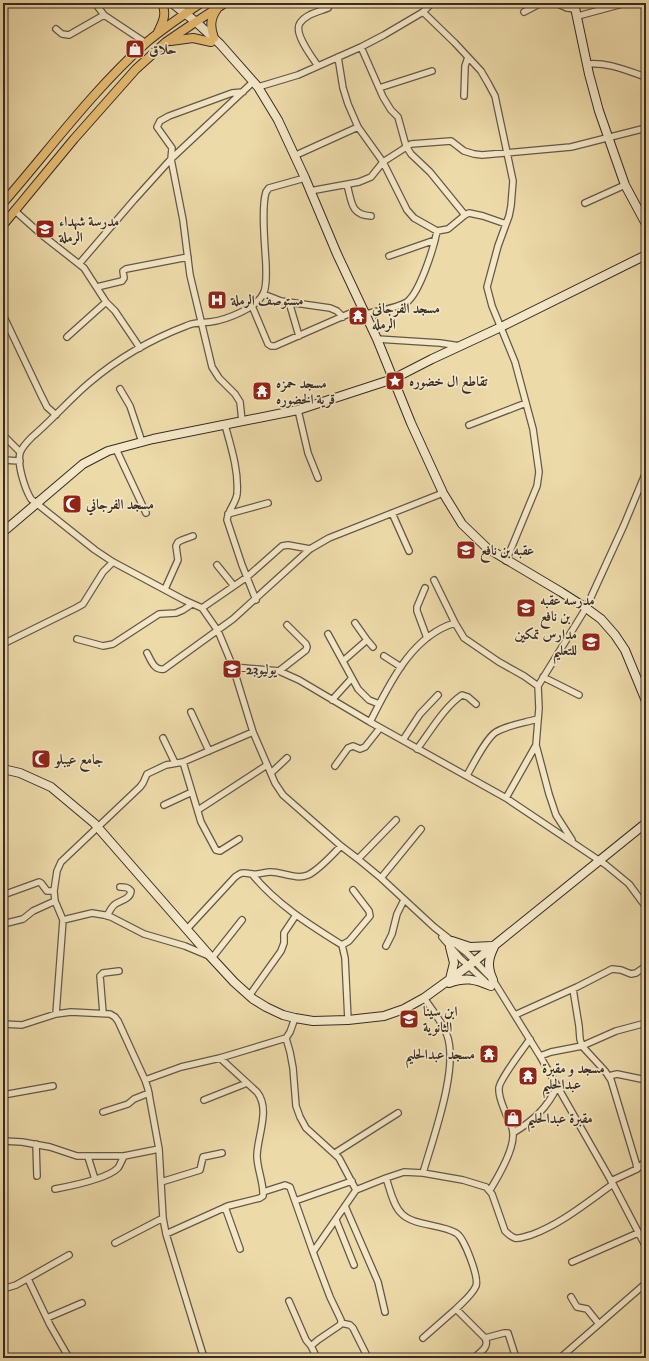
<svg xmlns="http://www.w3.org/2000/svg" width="649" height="1361" viewBox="0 0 649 1361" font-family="'IM FELL DW Pica',Amiri,serif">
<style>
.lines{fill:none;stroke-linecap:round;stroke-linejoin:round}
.street-casing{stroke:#655746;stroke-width:8}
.secondary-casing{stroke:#382b25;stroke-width:10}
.primary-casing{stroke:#382b25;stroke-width:10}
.street{stroke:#f3e7c7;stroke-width:5.5}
.secondary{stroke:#f3e7c7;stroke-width:8}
.primary{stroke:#e6bd74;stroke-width:8}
.labels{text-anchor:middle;stroke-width:3.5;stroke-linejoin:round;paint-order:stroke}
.poi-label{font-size:14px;font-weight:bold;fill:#382b25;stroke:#f3e7c7;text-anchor:start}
</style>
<rect width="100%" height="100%" fill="#eddaa9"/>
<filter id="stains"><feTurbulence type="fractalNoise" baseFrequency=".005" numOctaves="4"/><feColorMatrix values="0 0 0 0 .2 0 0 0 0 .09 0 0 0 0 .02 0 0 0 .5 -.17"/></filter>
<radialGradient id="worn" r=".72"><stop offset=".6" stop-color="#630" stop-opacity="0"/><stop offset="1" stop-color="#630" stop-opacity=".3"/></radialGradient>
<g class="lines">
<defs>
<path id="street" d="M95,3L104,15L146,43
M556,3L567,8L576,9
M423,12L455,43L481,71L488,83L495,96L513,181L511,206L509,216L498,246L487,287L492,306L515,362L533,429L539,472L537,486L506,561
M524,12L541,3
M578,16L626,3
M56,29L62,34L69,35L104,15
M361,47L383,97L391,110L398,117L406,146L411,154L430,172L465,215
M588,64C608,62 627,71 646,77
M318,66C312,57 293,33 300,23C306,14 318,12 328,8
M258,87L298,75L361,47L384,35L423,12L432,3
M379,88L432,71
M464,96L465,66L468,57
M358,127L383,162L407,210L414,218L437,231L448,229L465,215L469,213L483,216L506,224
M294,156L358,127L348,104L343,88L338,57
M305,178L269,188L266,192C261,208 265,246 266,265C266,273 267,284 264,292C258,308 226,320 210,322C202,323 194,322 186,326C152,339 117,359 89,383C69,400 52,420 32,437C28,441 22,447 20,453C17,465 25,489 31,499L95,550L113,562L184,600L202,608L218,631L233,667L253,732L275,783L283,795L341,846L358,859L381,878L434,927L467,953L493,980L540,1056L613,1184L646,1247
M347,185C352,201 350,215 371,216
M310,191L359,182L371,177L383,162L411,144L451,141L464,151L474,154L482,155L571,147L646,128
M585,203L625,185
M14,210L42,235L84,268L106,302L115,311L140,348
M389,256L435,240
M79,264L134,200L171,159L253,82
M97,287L122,281L124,278L123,271L126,269L188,257
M263,294L281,301L330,308L337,311L343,317
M289,302L299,336
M252,306L268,344L271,346H275L362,308
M365,314C375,312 399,307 407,302C420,292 434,247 437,231
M3,315L41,395L47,407L56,415
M67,337L106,302
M377,339L440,343L460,346
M120,389L130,406L142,442
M298,410L308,453L318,478
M242,421L240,402L235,394L219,378L212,367L190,275L183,220L171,159L172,148L157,127L160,121L169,116L232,93L243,92
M225,425C231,447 239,471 237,494C236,503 228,510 227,520L242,565L256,600
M469,425L526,403
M3,435L20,452
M116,449L146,513
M3,460L20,461
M392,513L409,551
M228,514L268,503
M217,565L234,586
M646,566L645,569L646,572
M434,580L455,623L464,638L499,662L524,676L538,686
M425,588L417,607V611L427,638
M165,589L178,560L176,546L178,542L182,540L193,536
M202,608L247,577L282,546L288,545L310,549
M328,634L358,689L369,700L379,704
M77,639L103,646L113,644L159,614L176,613L183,610L192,604
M367,640L373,647
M3,644L76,608L83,604L103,572L113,562
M147,653C151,660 154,671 164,669L233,619L310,549L329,538L443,493
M384,656L401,667
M343,661L367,640L355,623
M233,667L279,671L299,680L370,722L506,798L606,865L629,884L646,907
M279,671L306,650L307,647L306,644L287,625
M543,677L579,695
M332,700L352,678
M191,712L209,751
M370,722C389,685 411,636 455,623
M163,738L175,763
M403,740L420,714L438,695
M536,745L549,794L556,815L572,840
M417,749C430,732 445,706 462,695L468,697L476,704
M183,762L201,822L216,850L220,851L239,839
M335,766L348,748L353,746L360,749L365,747L380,728
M271,773L287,758
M467,775C473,765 486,738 496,732C508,725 524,723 537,719
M506,798L536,745L539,708L538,686L586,608L624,525L646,472
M164,805L192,792
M198,810L267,765
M358,859L396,820
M252,874C276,904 310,925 342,945L345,958L348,1020
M381,878L421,829
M3,895L39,882L41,883L47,891H54
M107,916C109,912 111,908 114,905C120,900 130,900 131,891C128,887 125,887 120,887
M63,920L92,913L104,915L111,917L144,934L185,946L209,956
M3,924L23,919L33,911L55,901
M187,929L235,877C243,871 243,873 252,874C258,875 264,872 271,872C282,872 296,880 308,875C319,870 332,855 341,846
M442,937L460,958L488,984
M342,945L349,941L370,916L369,911L353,890
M386,946L392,934L397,914L404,900
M212,958L242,920
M573,989L579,1026L580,1039L582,1046L605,1071L611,1080L636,1163L637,1169
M249,996L281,951L284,943V933L296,915
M103,1013L100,976L103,973L119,971
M56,1014L63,920L55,901L54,891L57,871L61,862L140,787L143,783L147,774L166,765L183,762L253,732
M515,1015L577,987L612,969L621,970L631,974L636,973L646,966
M3,1024L22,1025L56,1014L71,1012L110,1014L115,1017L118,1021L145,1080L148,1089L159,1149L163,1218L166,1234L204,1358
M286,1038L290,1052L293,1068L296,1106L300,1117L306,1128L339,1158L356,1190
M540,1056L551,1052L582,1046L616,1031L646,1023
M609,1076L617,1074L646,1080
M145,1080L181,1067L220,1058L286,1038L290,1032L295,1018
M3,1095L53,1086
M204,1100L247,1083
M103,1112L128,1104L134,1099L149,1093
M513,1133C533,1121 547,1108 557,1087
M3,1141L22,1142L50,1147L77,1156H124L159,1149
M36,1144L37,1176
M335,1153L398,1113
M88,1157L95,1179
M423,1173C433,1138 459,1068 447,1035C442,1022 432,1009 424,998
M386,1178C390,1189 393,1206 402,1214C414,1226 441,1224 456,1233C464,1237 479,1277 476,1286C472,1295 463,1302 456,1309L485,1338C490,1347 480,1352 474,1358
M611,1181L637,1169L646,1161
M161,1182L200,1170L203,1157L222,1153
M55,1189C71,1186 107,1179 118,1168C120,1165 122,1160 124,1156
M490,1190C498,1177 514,1150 513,1134C513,1128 510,1122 507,1117C504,1108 498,1097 499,1088C499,1080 524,1048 530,1039
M263,1192L285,1185L290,1187L313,1252
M295,1201L352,1181
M345,1206L378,1282L385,1312
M225,1207L240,1249
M336,1220L354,1265
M166,1234L228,1206L260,1198L263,1196C264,1183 257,1169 257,1156C257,1137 271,1109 257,1092L220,1058
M115,1243L163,1218
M572,1262L638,1233
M28,1279L50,1325L69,1358
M3,1289L16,1285L69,1255
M571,1297L577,1307L587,1309L599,1324
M289,1301L306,1340L311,1346
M47,1318L82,1303
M341,1323V1320L330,1297L313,1252L356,1190L386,1178L404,1172L423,1173L463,1180L486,1187L492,1194L505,1231C508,1234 511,1237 515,1238C520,1239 526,1236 531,1235C561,1224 586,1203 613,1184
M341,1323L350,1325L353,1328L368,1358
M423,1338L456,1309
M485,1338L504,1333H508L516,1358
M317,1358L311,1346L318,1340L340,1325L341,1323
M560,1358L646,1283"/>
<path id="secondary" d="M172,3L196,22L220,44L258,87L278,120L305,178L337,254L377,339L411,423L443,493L462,524L487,548L561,592L586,608L601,619L615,635L625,650L646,701
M574,3L589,74L599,111L625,185L646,224
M3,532L83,464L108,451L153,439L298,410L393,379L432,359L501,327L646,255
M3,769L20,773L51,787L94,823L210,956L234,982L253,999L266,1007L283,1015L295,1018L313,1021L348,1020L384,1016L404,1009L424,998L475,961L646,823
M452,941L470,947L492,946
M450,979L454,963L450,947
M493,980C487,967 488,959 494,947
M449,983C466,977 474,979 491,986"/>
<path id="primary" d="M158,32C163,22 167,14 162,3
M214,38C210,27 210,19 217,9
M171,41L193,38L211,42
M3,203C50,149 93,90 147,42C164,28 183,15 201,3
M3,225L74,139L136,69L166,42L191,25L225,3"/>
</defs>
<use href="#street" class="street-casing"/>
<use href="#secondary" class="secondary-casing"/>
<use href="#primary" class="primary-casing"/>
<use href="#street" class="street"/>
<use href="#secondary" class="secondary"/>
<use href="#primary" class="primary"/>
</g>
<defs>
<symbol id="shop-square" viewBox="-11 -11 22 22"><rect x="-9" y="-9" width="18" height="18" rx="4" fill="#8f2418" stroke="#f3e7c7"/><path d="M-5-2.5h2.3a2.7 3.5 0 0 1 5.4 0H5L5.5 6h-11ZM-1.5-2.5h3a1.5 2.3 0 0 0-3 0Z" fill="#fff"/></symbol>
<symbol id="school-square" viewBox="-11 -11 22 22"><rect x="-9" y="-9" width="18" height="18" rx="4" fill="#8f2418" stroke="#f3e7c7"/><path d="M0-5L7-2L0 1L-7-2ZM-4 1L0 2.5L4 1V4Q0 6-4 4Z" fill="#fff"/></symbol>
<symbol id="hospital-square" viewBox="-11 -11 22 22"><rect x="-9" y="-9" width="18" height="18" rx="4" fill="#8f2418" stroke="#f3e7c7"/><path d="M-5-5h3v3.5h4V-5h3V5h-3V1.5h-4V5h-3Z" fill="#fff"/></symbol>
<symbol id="temple-square" viewBox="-11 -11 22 22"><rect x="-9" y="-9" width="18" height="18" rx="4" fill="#8f2418" stroke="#f3e7c7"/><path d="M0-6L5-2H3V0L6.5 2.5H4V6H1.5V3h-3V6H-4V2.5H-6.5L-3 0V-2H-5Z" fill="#fff"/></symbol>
<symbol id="sight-square" viewBox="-11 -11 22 22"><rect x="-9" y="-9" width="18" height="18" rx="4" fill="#8f2418" stroke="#f3e7c7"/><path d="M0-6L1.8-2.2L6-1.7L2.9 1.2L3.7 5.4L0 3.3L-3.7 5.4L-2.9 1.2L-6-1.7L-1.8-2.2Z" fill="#fff"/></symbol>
<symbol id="mosque-square" viewBox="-11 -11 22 22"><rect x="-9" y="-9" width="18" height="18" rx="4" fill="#8f2418" stroke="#f3e7c7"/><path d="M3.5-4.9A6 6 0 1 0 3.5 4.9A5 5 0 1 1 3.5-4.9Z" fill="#fff"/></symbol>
</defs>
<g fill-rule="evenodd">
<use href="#shop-square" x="124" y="38" width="22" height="22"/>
<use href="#school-square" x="34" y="218" width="22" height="22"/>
<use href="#hospital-square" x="206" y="289" width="22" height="22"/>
<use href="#temple-square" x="347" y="305" width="22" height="22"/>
<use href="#sight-square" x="384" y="370" width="22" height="22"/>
<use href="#temple-square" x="251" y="380" width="22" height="22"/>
<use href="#mosque-square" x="61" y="493" width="22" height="22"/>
<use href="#school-square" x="455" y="539" width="22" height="22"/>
<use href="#school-square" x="515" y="597" width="22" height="22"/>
<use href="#school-square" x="580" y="631" width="22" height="22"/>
<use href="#school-square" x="221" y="658" width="22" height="22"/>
<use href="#mosque-square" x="30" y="748" width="22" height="22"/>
<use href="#school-square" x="398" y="1008" width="22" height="22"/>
<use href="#temple-square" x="478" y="1043" width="22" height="22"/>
<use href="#temple-square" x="517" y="1065" width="22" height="22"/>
<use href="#shop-square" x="502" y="1107" width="22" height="22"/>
</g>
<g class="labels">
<g class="poi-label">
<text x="149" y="54">حلاق</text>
<text x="59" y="226">مدرسة شهداء<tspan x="59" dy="16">الرملة</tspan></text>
<text x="231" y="305">مستوصف الرملة</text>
<text x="372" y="313">مسجد الفرجاني<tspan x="372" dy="16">الرمله</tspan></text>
<text x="409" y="386">تقاطع ال خضوره</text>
<text x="276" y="388">مسجد حمزه<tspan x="276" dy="16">قرية الخضوره</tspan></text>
<text x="86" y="509">مسجد الفرجاني</text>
<text x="480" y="555">عقبه بن نافع</text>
<text x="540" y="605">مدرسه عقبه<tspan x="540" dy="16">بن نافع</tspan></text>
<text x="577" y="639" text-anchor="end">مدارس تمكين<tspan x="577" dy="16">للتعليم</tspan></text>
<text x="246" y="674">23يوليو</text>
<text x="55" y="764">جامع عيبلو</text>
<text x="423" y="1016">ابن سينا<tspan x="423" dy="16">الثانوية</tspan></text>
<text x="475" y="1059" text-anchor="end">مسجد عبدالحليم</text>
<text x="542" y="1073">مسجد و مقبرة<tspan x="542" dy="16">عبدالحليم</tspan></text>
<text x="527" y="1123">مقبرة عبدالحليم</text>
</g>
</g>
<rect width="649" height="1361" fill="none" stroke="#eddaa9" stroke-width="16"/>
<rect x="4" y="4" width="641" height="1353" fill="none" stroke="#382b25" stroke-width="2"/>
<rect x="8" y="8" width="633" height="1345" fill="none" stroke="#382b25"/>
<rect width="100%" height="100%" filter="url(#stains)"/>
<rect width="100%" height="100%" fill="url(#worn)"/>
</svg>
